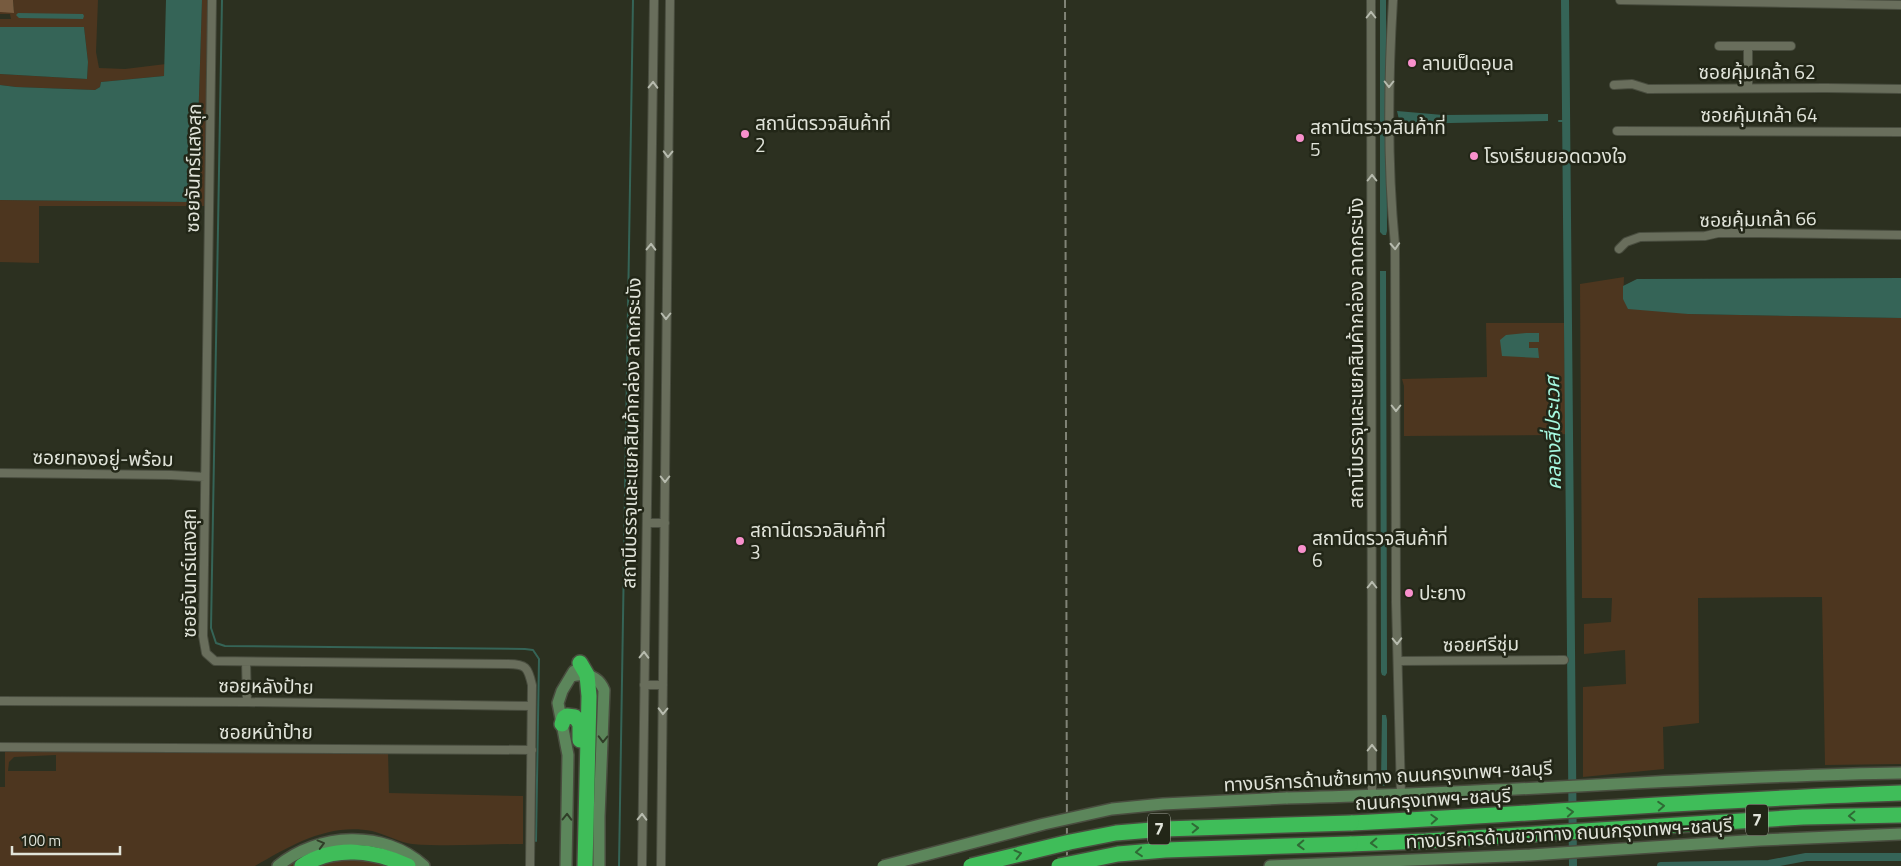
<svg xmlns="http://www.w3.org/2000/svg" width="1901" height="866" viewBox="0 0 1901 866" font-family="'Titillium Web','Noto Sans Thai',sans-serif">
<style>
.green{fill:#4d361f;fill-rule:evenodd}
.forest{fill:#775b3f}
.water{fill:#356457}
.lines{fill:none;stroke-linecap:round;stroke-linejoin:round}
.stream{stroke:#356457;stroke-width:2}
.canal{stroke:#356457;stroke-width:8}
.minor-casing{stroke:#494d3f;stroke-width:10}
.secondary-casing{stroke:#494d3f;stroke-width:14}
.motorway-casing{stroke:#494d3f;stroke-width:18}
.minor{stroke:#696e5c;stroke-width:8}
.secondary{stroke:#5c865b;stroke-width:11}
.motorway{stroke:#3fbd59;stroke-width:15}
.rail{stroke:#808376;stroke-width:2;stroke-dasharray:8 4;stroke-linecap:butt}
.secondary-bridge-casing{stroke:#494d3f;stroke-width:14;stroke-linecap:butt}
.motorway-bridge-casing{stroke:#494d3f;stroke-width:18;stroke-linecap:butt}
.secondary-bridge{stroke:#5c865b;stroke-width:11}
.motorway-bridge{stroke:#3fbd59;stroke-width:15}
.oneway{stroke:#b7bbae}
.oneway2{stroke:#303e28}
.oneway3{stroke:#2f6a35}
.poi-dot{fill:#f890cc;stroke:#222617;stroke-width:2}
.labels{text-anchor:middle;stroke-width:5;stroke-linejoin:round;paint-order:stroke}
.shield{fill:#222617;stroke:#a8aba0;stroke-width:1}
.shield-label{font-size:18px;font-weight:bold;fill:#e1e4da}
.poi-label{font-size:19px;fill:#e1e4da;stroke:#222617;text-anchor:start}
.street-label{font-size:19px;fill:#e1e4da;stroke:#222617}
.water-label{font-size:20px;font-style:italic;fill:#a5f7df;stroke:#222617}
</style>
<rect width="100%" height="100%" fill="#2c3020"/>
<path class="green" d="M13,0H98L96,52L99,68L125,69L166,64L164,76L101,82L100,87L95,90L16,87L0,85V74L87,79L88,62L84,27H0V19H11L10,14H0V12H14Z
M202,0H208L205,206H39V263L0,262V200L190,202L196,191Z
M1624,277L1623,299L1688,314L1901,318V764L1825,765L1822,597L1698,598L1699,723L1663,727L1664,769L1583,777V687L1626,684L1625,650L1584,654V624L1611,622L1612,598H1582L1580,284Z
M1486,323H1564L1566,434L1553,435L1404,436V386L1402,379L1487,377Z
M5,747L388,751L389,793L523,796V844C487,844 447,847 412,844C401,843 385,834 372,831C328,823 292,845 255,866H0V787H5ZM56,755V771H8L9,762L14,757Z
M307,854L418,866H287Z"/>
<path class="forest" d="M0,0H13L14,13L0,12Z"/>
<path class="water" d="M166,0H202L196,191L190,202L0,200V85L16,87L95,90L100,87L101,82L164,76Z
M1380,0H1386L1387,231L1386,235H1383L1380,232Z
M18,13L83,14L84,16L83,19L19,18L16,15Z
M0,27H84L88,62L87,79L0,74Z
M1397,111L1443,115L1548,114V121L1400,124Z
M1380,271H1386L1387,673L1385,676L1382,675L1381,672Z
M1901,278V318L1688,314L1628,309L1623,299V286L1637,279Z
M1526,333H1539V342H1529V348H1538L1539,358L1502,356L1500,340L1506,335Z
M1382,715H1386L1387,720V783L1384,786L1382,785L1381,781Z"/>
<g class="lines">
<path class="stream" d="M222,0L211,628L216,643L225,646L525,649L533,650L539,659L536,841
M1559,121H1567
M619,866L633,0"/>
<path class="canal" d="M1565,0L1573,866
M1661,866L1769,864L1806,857H1901"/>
<defs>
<path id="minor" d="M212,0L203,636L206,653L215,661L507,664C526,664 528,667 532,685L530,866
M1371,0L1372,796
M1393,0C1388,82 1387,163 1395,245L1396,602L1401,795
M1620,0L1901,5
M1719,46H1791
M1748,46V88
M1614,85L1632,84L1648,89L1826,88L1901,89
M1617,131L1901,132
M1619,249L1626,242L1640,237L1705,236L1718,233H1758L1901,235
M0,473L171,475L205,477
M647,523H665
M1398,661L1564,660
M246,662L247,702
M644,685H663
M0,701L247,702L531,706
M0,747L532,750
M642,866L654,0
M661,866L670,0"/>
<path id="secondary" d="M571,676C586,673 598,675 604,690L599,817V866
M1286,798C1491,794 1696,776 1901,773
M278,866C318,833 384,829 424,866
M566,866L568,755L558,703L562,691L574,671
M1270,866L1530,855L1760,840L1901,834"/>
<path id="motorway" d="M580,663L587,675L589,696L585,866
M562,724L564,718L567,716L575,717L580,724V740
M1351,823C1534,814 1717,799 1901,793
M1350,844L1426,841L1803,817L1901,815
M302,866C334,845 375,850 408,866"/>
</defs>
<use href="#minor" class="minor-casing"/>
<use href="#secondary" class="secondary-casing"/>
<use href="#motorway" class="motorway-casing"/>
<use href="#minor" class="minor"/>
<use href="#secondary" class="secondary"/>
<use href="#motorway" class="motorway"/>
<path class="rail" d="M1065,0L1067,866"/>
<defs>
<path id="secondary-bridge" d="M883,866L1044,824L1112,809L1163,804L1286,798"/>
<path id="motorway-bridge" d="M971,866L1070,842L1116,833L1164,829L1351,823
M1059,866L1118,854L1165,850L1350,844"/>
</defs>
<use href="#secondary-bridge" class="secondary-bridge-casing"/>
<use href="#motorway-bridge" class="motorway-bridge-casing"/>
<use href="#secondary-bridge" class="secondary-bridge"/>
<use href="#motorway-bridge" class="motorway-bridge"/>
</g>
<defs><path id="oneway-chevron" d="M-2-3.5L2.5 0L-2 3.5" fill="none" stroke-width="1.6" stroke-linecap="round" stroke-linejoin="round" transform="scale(1.25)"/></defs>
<g class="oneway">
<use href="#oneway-chevron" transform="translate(1371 15) rotate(-90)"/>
<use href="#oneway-chevron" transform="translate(1389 84) rotate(90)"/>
<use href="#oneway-chevron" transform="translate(653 85) rotate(-89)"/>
<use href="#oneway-chevron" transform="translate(668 154) rotate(91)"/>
<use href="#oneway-chevron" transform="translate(1372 178) rotate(-90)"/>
<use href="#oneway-chevron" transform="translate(1395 246) rotate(87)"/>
<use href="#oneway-chevron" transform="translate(651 247) rotate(-89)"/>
<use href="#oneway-chevron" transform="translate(666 316) rotate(90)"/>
<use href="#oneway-chevron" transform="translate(1396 408) rotate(90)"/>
<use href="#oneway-chevron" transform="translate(665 479) rotate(90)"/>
<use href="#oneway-chevron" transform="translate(1372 585) rotate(-90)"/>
<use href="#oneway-chevron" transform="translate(1397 641) rotate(89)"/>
<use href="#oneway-chevron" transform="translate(644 655) rotate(-89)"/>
<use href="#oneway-chevron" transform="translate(663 711) rotate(91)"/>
<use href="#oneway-chevron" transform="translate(1372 748) rotate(-90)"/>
<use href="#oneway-chevron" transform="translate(642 817) rotate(-89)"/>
</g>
<g class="oneway2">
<use href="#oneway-chevron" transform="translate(603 739) rotate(91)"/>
<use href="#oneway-chevron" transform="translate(567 817) rotate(-89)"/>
<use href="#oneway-chevron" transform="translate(321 844) rotate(-15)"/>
</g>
<g class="oneway3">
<use href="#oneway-chevron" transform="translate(1661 806) rotate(-4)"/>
<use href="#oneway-chevron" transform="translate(1570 812) rotate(-4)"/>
<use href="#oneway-chevron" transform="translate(1852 816) rotate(179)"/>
<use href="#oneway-chevron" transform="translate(1434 819) rotate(-3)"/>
<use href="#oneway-chevron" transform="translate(1195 828) rotate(-2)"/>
<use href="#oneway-chevron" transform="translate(1374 843) rotate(178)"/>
<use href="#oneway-chevron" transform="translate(1301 845) rotate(178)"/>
<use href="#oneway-chevron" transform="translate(1139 852) rotate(175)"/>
<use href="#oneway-chevron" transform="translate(1018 854) rotate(-14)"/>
</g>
<g class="poi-dot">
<circle cx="1412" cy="63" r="5"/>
<circle cx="745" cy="134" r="5"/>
<circle cx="1300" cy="138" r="5"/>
<circle cx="1474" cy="156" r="5"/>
<circle cx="740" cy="541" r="5"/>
<circle cx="1302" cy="549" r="5"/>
<circle cx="1409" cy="593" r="5"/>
</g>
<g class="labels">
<g class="shield">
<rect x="1746" y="804.5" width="22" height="31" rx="4"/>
<rect x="1148" y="813.5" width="22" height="31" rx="4"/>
</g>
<g class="shield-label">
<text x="1757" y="826">7</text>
<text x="1159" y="835">7</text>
</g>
<g class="poi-label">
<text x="1422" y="70">ลาบเป็ดอุบล</text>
<text x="755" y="130">สถานีตรวจสินค้าที่<tspan x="755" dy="22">2</tspan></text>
<text x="1310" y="134">สถานีตรวจสินค้าที่<tspan x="1310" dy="22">5</tspan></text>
<text x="1484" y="163">โรงเรียนยอดดวงใจ</text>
<text x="750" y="537">สถานีตรวจสินค้าที่<tspan x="750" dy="22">3</tspan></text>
<text x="1312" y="545">สถานีตรวจสินค้าที่<tspan x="1312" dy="22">6</tspan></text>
<text x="1419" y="600">ปะยาง</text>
</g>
<g class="street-label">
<text x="1757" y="79">ซอยคุ้มเกล้า 62</text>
<text x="1759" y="122">ซอยคุ้มเกล้า 64</text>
<text transform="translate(193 168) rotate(-89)" y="7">ซอยจันทร์แสงสุก</text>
<text transform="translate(1758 219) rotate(-1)" y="7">ซอยคุ้มเกล้า 66</text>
<text transform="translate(1356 353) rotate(-90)" y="7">สถานีบรรจุและแยกสินค้ากล่อง ลาดกระบัง</text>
<text transform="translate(631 433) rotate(-89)" y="7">สถานีบรรจุและแยกสินค้ากล่อง ลาดกระบัง</text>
<text transform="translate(103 458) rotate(1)" y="7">ซอยทองอยู่-พร้อม</text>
<text transform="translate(189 573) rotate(-90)" y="7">ซอยจันทร์แสงสุก</text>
<text transform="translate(1481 644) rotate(-1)" y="7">ซอยศรีชุ่ม</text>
<text transform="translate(266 686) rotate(1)" y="7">ซอยหลังป้าย</text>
<text x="266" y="739">ซอยหน้าป้าย</text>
<text transform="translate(1388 776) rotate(-3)" y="7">ทางบริการด้านซ้ายทาง ถนนกรุงเทพฯ-ชลบุรี</text>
<text transform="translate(1433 799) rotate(-3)" y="7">ถนนกรุงเทพฯ-ชลบุรี</text>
<text transform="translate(1569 833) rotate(-3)" y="7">ทางบริการด้านขวาทาง ถนนกรุงเทพฯ-ชลบุรี</text>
</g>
<g class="water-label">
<text transform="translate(1553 433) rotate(-91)" y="7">คลองสี่ประเวศ</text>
</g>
</g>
<path d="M12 846v8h108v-8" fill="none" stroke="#e1e4da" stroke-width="2.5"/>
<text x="20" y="846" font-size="15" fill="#e1e4da" stroke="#222617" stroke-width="4" paint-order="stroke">100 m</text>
</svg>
